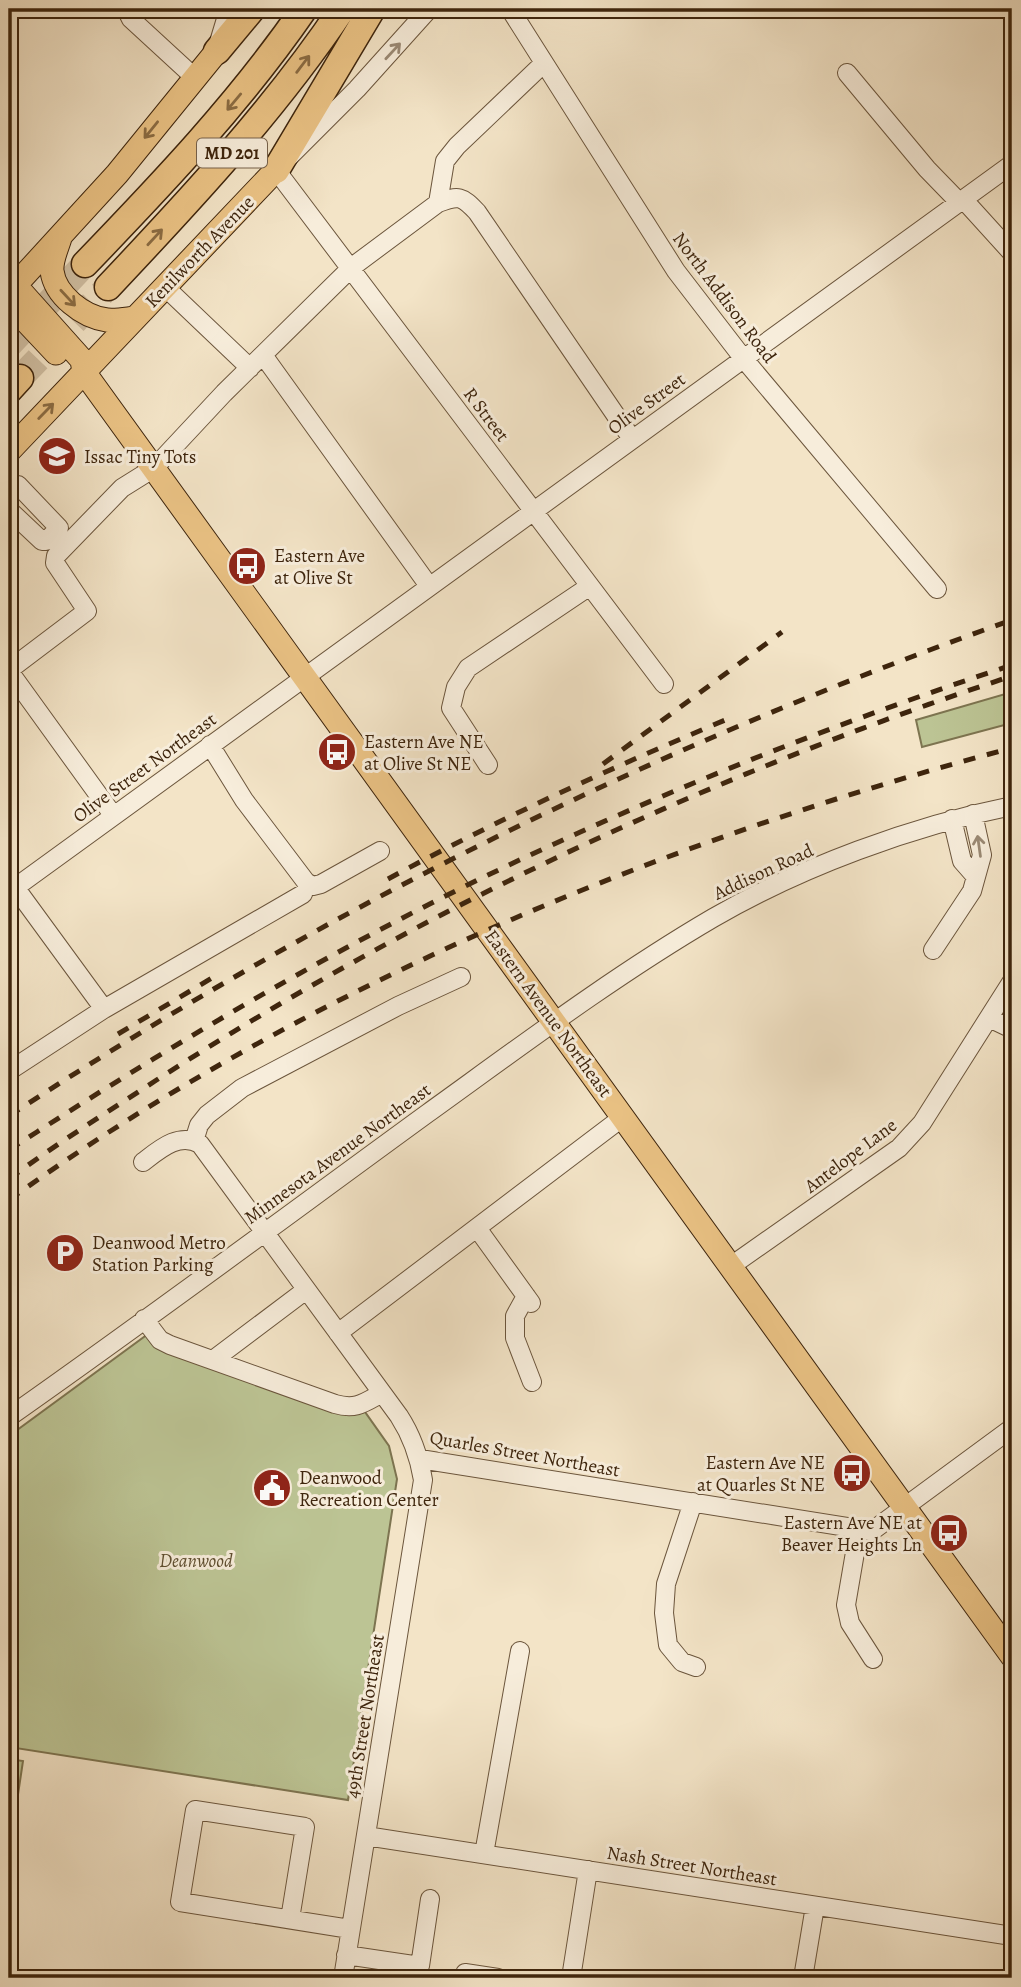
<svg xmlns="http://www.w3.org/2000/svg" width="1021" height="1987" viewBox="0 0 1021 1987" font-family="Alegreya,serif">
<style>
.green{fill:#bcc494;stroke:#7d7450;stroke-width:2}
.lines{fill:none;stroke-linecap:round;stroke-linejoin:round}
.highway-tunnel{stroke:#cfbea2;stroke-width:26;stroke-dasharray:26 13;stroke-linecap:butt}
.minor-casing{stroke:#6b553c;stroke-width:20}
.major-casing{stroke:#3e250d;stroke-width:25}
.highway-casing{stroke:#3e250d;stroke-width:29}
.minor{stroke:#f7eddb;stroke-width:18}
.major{stroke:#eac284;stroke-width:23}
.highway{stroke:#eac284;stroke-width:26}
.rail{stroke:#3e250d;stroke-width:5;stroke-dasharray:12 12;stroke-linecap:butt}
.oneway{stroke:#9a8974}
.oneway2{stroke:#8b6c43}
.labels{text-anchor:middle;stroke-width:6;stroke-linejoin:round;paint-order:stroke}
.shield{fill:#f7eddb;stroke:#76614b;stroke-width:2}
.shield-label{font-size:18px;font-weight:bold;fill:#3e250d}
.street-label{font-size:19px;fill:#3e250d;stroke:#f7eddb}
.poi-label{font-size:19px;fill:#3e250d;stroke:#f7eddb;text-anchor:start}
.park-label{font-size:19px;font-style:italic;fill:#5e4d2f;stroke:#f7eddb}
</style>
<rect width="100%" height="100%" fill="#f3e4c7"/>
<filter id="stains"><feTurbulence type="fractalNoise" baseFrequency=".00286" numOctaves="4"/><feColorMatrix values="0 0 0 0 .2 0 0 0 0 .09 0 0 0 0 .02 0 0 0 .5 -.17"/></filter>
<radialGradient id="worn" r=".72"><stop offset=".6" stop-color="#630" stop-opacity="0"/><stop offset="1" stop-color="#630" stop-opacity=".3"/></radialGradient>
<path class="green" d="M1012,692V723L922,747L916,720Z
M148,1334L171,1352L352,1415L365,1412L389,1446L397,1479L348,1800L9,1747V1436Z
M9,1759L23,1761L10,1848H9Z"/>
<g class="lines">
<path class="highway-tunnel" d="M9,345L85,264
M20,378L108,287"/>
<defs>
<path id="minor" d="M126,9L131,19L194,77
M429,9L357,89L276,170L664,684
M510,9L676,271L743,358L937,589
M219,42L229,9
M847,73L927,169L959,202
M963,199L1012,253
M438,203L445,161L457,146L544,63
M165,287L250,368
M263,355L429,586
M9,510L42,541H46L59,528L18,485
M9,670L87,611L55,563L56,556L122,488L154,468L224,393L352,267L438,203C459,195 462,196 477,212L632,439
M9,671L113,815
M210,745L244,800L306,882L313,886L321,884L380,851
M488,765L451,708L456,687L468,668L590,586
M952,819L962,861L976,877
M9,879L104,1009
M9,892L1012,164
M933,950L972,891L982,855L973,814
M989,1018L1012,1029
M9,1071L104,1009L303,894
M194,1141L199,1125L207,1115L242,1088L398,1006L461,977
M143,1162C160,1149 179,1132 200,1144L399,1416C412,1436 419,1456 423,1480L343,1978
M477,1228L531,1303
M731,1266L899,1148L922,1123L1012,981
M526,1296L515,1316V1338L532,1382
M144,1319L160,1340L170,1345L335,1404C356,1410 364,1403 382,1393
M338,1333L623,1117
M213,1360L306,1290
M9,1417C150,1318 288,1215 428,1113C521,1046 614,976 713,918C801,867 912,826 1012,806
M420,1459L872,1531L1012,1428
M693,1502L666,1584L664,1613L668,1645L682,1662L696,1667
M859,1529L846,1605L850,1623L873,1659
M366,1836L1012,1936
M484,1854L520,1651
M290,1919L305,1827L195,1810L180,1902L350,1929
M346,1955L420,1966L430,1899
M464,1978L465,1973L498,1978
M571,1978L588,1870
M803,1978L815,1906"/>
<path id="major" d="M60,238C57,248 51,260 52,271C55,295 83,317 107,320C116,321 126,319 135,318
M15,285L82,360L84,372L97,390L1012,1656
M9,292L117,174L217,51
M9,303L56,353
M9,451L276,170"/>
<path id="highway" d="M217,51L252,9
M276,170L372,9
M85,264C163,183 240,102 304,9
M108,287C192,198 274,110 342,9
M9,390L20,378"/>
</defs>
<use href="#minor" class="minor-casing"/>
<use href="#major" class="major-casing"/>
<use href="#highway" class="highway-casing"/>
<use href="#minor" class="minor"/>
<use href="#major" class="major"/>
<use href="#highway" class="highway"/>
<path class="rail" d="M603,764L782,632
M388,879C499,819 613,767 730,718
M118,1034L217,975
M9,1116C326,908 654,747 1012,620
M9,1150C163,1050 321,956 486,876C656,794 833,724 1012,665
M9,1179C56,1144 106,1113 155,1081C421,909 711,775 1012,676
M9,1200C305,987 661,841 1012,748"/>
</g>
<defs><path id="oneway-shaft" d="M-6 0H5M1.5-3L5.5 0L1.5 3" fill="none" stroke-width="1.6" stroke-linecap="round" stroke-linejoin="round" transform="scale(1.75)"/></defs>
<g class="oneway">
<use href="#oneway-shaft" transform="translate(393 51) rotate(-47)"/>
<use href="#oneway-shaft" transform="translate(979 846) rotate(-98)"/>
</g>
<g class="oneway2">
<use href="#oneway-shaft" transform="translate(303 64) rotate(-53)"/>
<use href="#oneway-shaft" transform="translate(234 102) rotate(130)"/>
<use href="#oneway-shaft" transform="translate(151 130) rotate(129)"/>
<use href="#oneway-shaft" transform="translate(155 237) rotate(-47)"/>
<use href="#oneway-shaft" transform="translate(68 298) rotate(47)"/>
<use href="#oneway-shaft" transform="translate(46 411) rotate(-46)"/>
</g>
<defs>
<symbol id="school-disc" viewBox="-11 -11 22 22"><circle r="9.5" fill="#8f2418" stroke="#f7eddb"/><path d="M0-5L7-2L0 1L-7-2ZM-4 1L0 2.5L4 1V4Q0 6-4 4Z" fill="#fff"/></symbol>
<symbol id="bus-disc" viewBox="-11 -11 22 22"><circle r="9.5" fill="#8f2418" stroke="#f7eddb"/><path d="M-5-6H5V4H4V6H2V4H-2V6H-4V4H-5ZM-3.5-4V0h7V-4ZM-3.5 1.2v1.5H-2V1.2ZM2 1.2v1.5H3.5V1.2Z" fill="#fff"/></symbol>
<symbol id="parking-disc" viewBox="-11 -11 22 22"><circle r="9.5" fill="#8f2418" stroke="#f7eddb"/><path d="M-3.5-5.5H1a3.5 3.5 0 0 1 0 7H-1V5.5H-3.5ZM-1-3.4V-.6H.8a1.4 1.4 0 0 0 0-2.8Z" fill="#fff"/></symbol>
<symbol id="civic-disc" viewBox="-11 -11 22 22"><circle r="9.5" fill="#8f2418" stroke="#f7eddb"/><path d="M-.6-6.5H3V-4.5H.6V-3L4-1V1h2V6H-6V1h2V-1L-.6-3ZM-1.2 2.5V6h2.4V2.5Z" fill="#fff"/></symbol>
</defs>
<g fill-rule="evenodd">
<use href="#school-disc" x="35" y="434" width="44" height="44"/>
<use href="#bus-disc" x="225" y="544" width="44" height="44"/>
<use href="#bus-disc" x="315" y="730" width="44" height="44"/>
<use href="#parking-disc" x="43" y="1231" width="44" height="44"/>
<use href="#bus-disc" x="830" y="1451" width="44" height="44"/>
<use href="#civic-disc" x="250" y="1466" width="44" height="44"/>
<use href="#bus-disc" x="927" y="1511" width="44" height="44"/>
</g>
<g class="labels">
<rect class="shield" x="197" y="138.5" width="70" height="29" rx="5"/>
<g class="shield-label">
<text x="232" y="159">MD 201</text>
</g>
<g class="street-label">
<text transform="translate(199 251) rotate(-46)" y="7">Kenilworth Avenue</text>
<text transform="translate(725 297) rotate(53)" y="7">North Addison Road</text>
<text transform="translate(646 403) rotate(-36)" y="7">Olive Street</text>
<text transform="translate(487 414) rotate(53)" y="7">R Street</text>
<text transform="translate(144 767) rotate(-36)" y="7">Olive Street Northeast</text>
<text transform="translate(763 871) rotate(-25)" y="7">Addison Road</text>
<text transform="translate(549 1013) rotate(54)" y="7">Eastern Avenue Northeast</text>
<text transform="translate(337 1153) rotate(-36)" y="7">Minnesota Avenue Northeast</text>
<text transform="translate(850 1155) rotate(-37)" y="7">Antelope Lane</text>
<text transform="translate(525 1453) rotate(10)" y="7">Quarles Street Northeast</text>
<text transform="translate(364 1716) rotate(-81)" y="7">49th Street Northeast</text>
<text transform="translate(692 1865) rotate(9)" y="7">Nash Street Northeast</text>
</g>
<g class="poi-label">
<text x="84" y="463">Issac Tiny Tots</text>
<text x="274" y="562">Eastern Ave<tspan x="274" dy="22">at Olive St</tspan></text>
<text x="364" y="748">Eastern Ave NE<tspan x="364" dy="22">at Olive St NE</tspan></text>
<text x="92" y="1249">Deanwood Metro<tspan x="92" dy="22">Station Parking</tspan></text>
<text x="825" y="1469" text-anchor="end">Eastern Ave NE<tspan x="825" dy="22">at Quarles St NE</tspan></text>
<text x="299" y="1484">Deanwood<tspan x="299" dy="22">Recreation Center</tspan></text>
<text x="922" y="1529" text-anchor="end">Eastern Ave NE at<tspan x="922" dy="22">Beaver Heights Ln</tspan></text>
</g>
<g class="park-label">
<text x="196" y="1567">Deanwood</text>
</g>
</g>
<rect width="1021" height="1987" fill="none" stroke="#f3e4c7" stroke-width="35"/>
<rect x="10" y="10" width="1000" height="1966" fill="none" stroke="#3e250d" stroke-width="3.5"/>
<rect x="18" y="18" width="986" height="1952" fill="none" stroke="#3e250d" stroke-width="2"/>
<rect width="100%" height="100%" filter="url(#stains)"/>
<rect width="100%" height="100%" fill="url(#worn)"/>
</svg>
